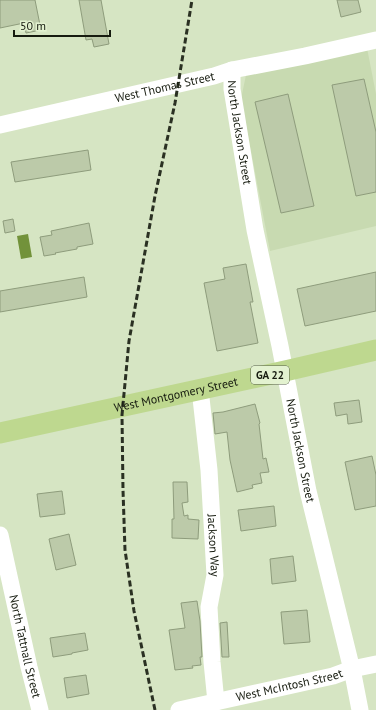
<svg xmlns="http://www.w3.org/2000/svg" width="376" height="710" viewBox="0 0 376 710" font-family="'PT Sans',sans-serif">
<style>
.built{fill:#c8dab1}
.water{fill:#72923a}
.building{fill:#bccaa9;stroke:#8e9c7c}
.lines{fill:none;stroke-linecap:round;stroke-linejoin:round}
.minor{stroke:#fff;stroke-width:17}
.major{stroke:#bed88f;stroke-width:21}
.rail{stroke:#2a3022;stroke-width:3;stroke-dasharray:6 3;stroke-linecap:butt}
.labels{text-anchor:middle;stroke-width:3;stroke-linejoin:round;paint-order:stroke}
.shield{fill:#e3f2d0;stroke:#545c49;stroke-width:1}
.shield-label{font-size:11px;font-weight:bold;fill:#161b0f}
.street-label{font-size:12px;fill:#161b0f;stroke:#e3f2d0}
</style>
<rect width="100%" height="100%" fill="#d6e5c3"/>
<path class="built" d="M367,48L376,94V226L270,251L241,99L246,75Z"/>
<path class="water" d="M28,234L32,257L21,259L17,236Z"/>
<path class="building" d="M0,0H35L41,30L26,33L24,23L0,28Z
M79,0H101L109,44L94,47L92,39L86,40Z
M337,0H358L361,12L341,17Z
M364,79L376,132V192L356,196L332,85Z
M288,94L314,206L281,213L255,102Z
M88,150L91,170L15,182L11,162Z
M13,219L15,231L5,233L3,221Z
M89,223L93,244L77,247V249L55,253L56,254L44,256L40,237L52,235L51,231Z
M246,264L253,302H250L258,343L217,351L204,283L225,279L223,268Z
M376,272V311L305,326L297,289Z
M84,277L87,297L0,312V291Z
M359,400L362,422L348,424L347,414L336,416L334,403Z
M255,404L260,423L259,424L263,459L266,458L269,472L260,473L262,483L252,485L253,488L237,492L230,460L227,432L215,434L213,413L223,412Z
M372,456L376,475V506L355,510L345,462Z
M173,482H187L188,502L182,503L184,516L188,515V519L199,520L198,539L172,538V519H174Z
M62,491L65,514L40,517L37,494Z
M274,506L276,526L241,531L238,510Z
M69,534L76,565L56,570L49,539Z
M293,556L296,581L272,584L270,559Z
M197,601L200,621L202,657H200L201,665L192,666L193,668L175,670L169,630L185,628L181,603Z
M307,610L310,642L284,644L281,612Z
M227,622L229,657H222L220,623Z
M85,633L88,650L72,653V654L53,657L50,638Z
M86,675L89,694L67,698L64,678Z"/>
<g class="lines">
<g class="minor">
<path id="s1" d="M232,70V89L255,230L280,346L308,491L353,674L360,710"/>
<path id="s2" d="M0,125L214,76L232,70L305,56L376,40"/>
<path id="s3" d="M200,389L209,470L215,575L209,607L212,662L216,702"/>
<path id="s4" d="M0,535L29,667L40,710"/>
<path id="s5" d="M179,710L333,676L352,669L376,664"/>
</g>
<path class="major" id="s6" d="M0,433L285,371L376,350"/>
<path class="rail" d="M155,710L134,611L125,550L123,490L122,415L129,341L155,196L175,103L192,0"/>
</g>
<g class="labels">
<rect class="shield" x="251" y="366" width="38" height="18" rx="3"/>
<g class="shield-label">
<text x="270" y="379">GA 22</text>
</g>
<g class="street-label">
<text dy="4" stroke="none"><textPath href="#s2" startOffset="169">West Thomas Street</textPath></text>
<text dy="4" stroke="none"><textPath href="#s1" startOffset="63">North Jackson Street</textPath></text>
<text dy="4" stroke="none"><textPath href="#s6" startOffset="180">West Montgomery Street</textPath></text>
<text dy="4" stroke="none"><textPath href="#s1" startOffset="387">North Jackson Street</textPath></text>
<text dy="4" stroke="none"><textPath href="#s3" startOffset="157">Jackson Way</textPath></text>
<text dy="4" stroke="none"><textPath href="#s4" startOffset="114">North Tattnall Street</textPath></text>
<text dy="4" stroke="none"><textPath href="#s5" startOffset="113">West McIntosh Street</textPath></text>
</g>
</g>
<path d="M14 30v6h96v-6" fill="none" stroke="#161b0f" stroke-width="2"/>
<text x="20" y="30" font-size="12" fill="#161b0f" stroke="#e3f2d0" stroke-width="3" paint-order="stroke">50 m</text>
</svg>
